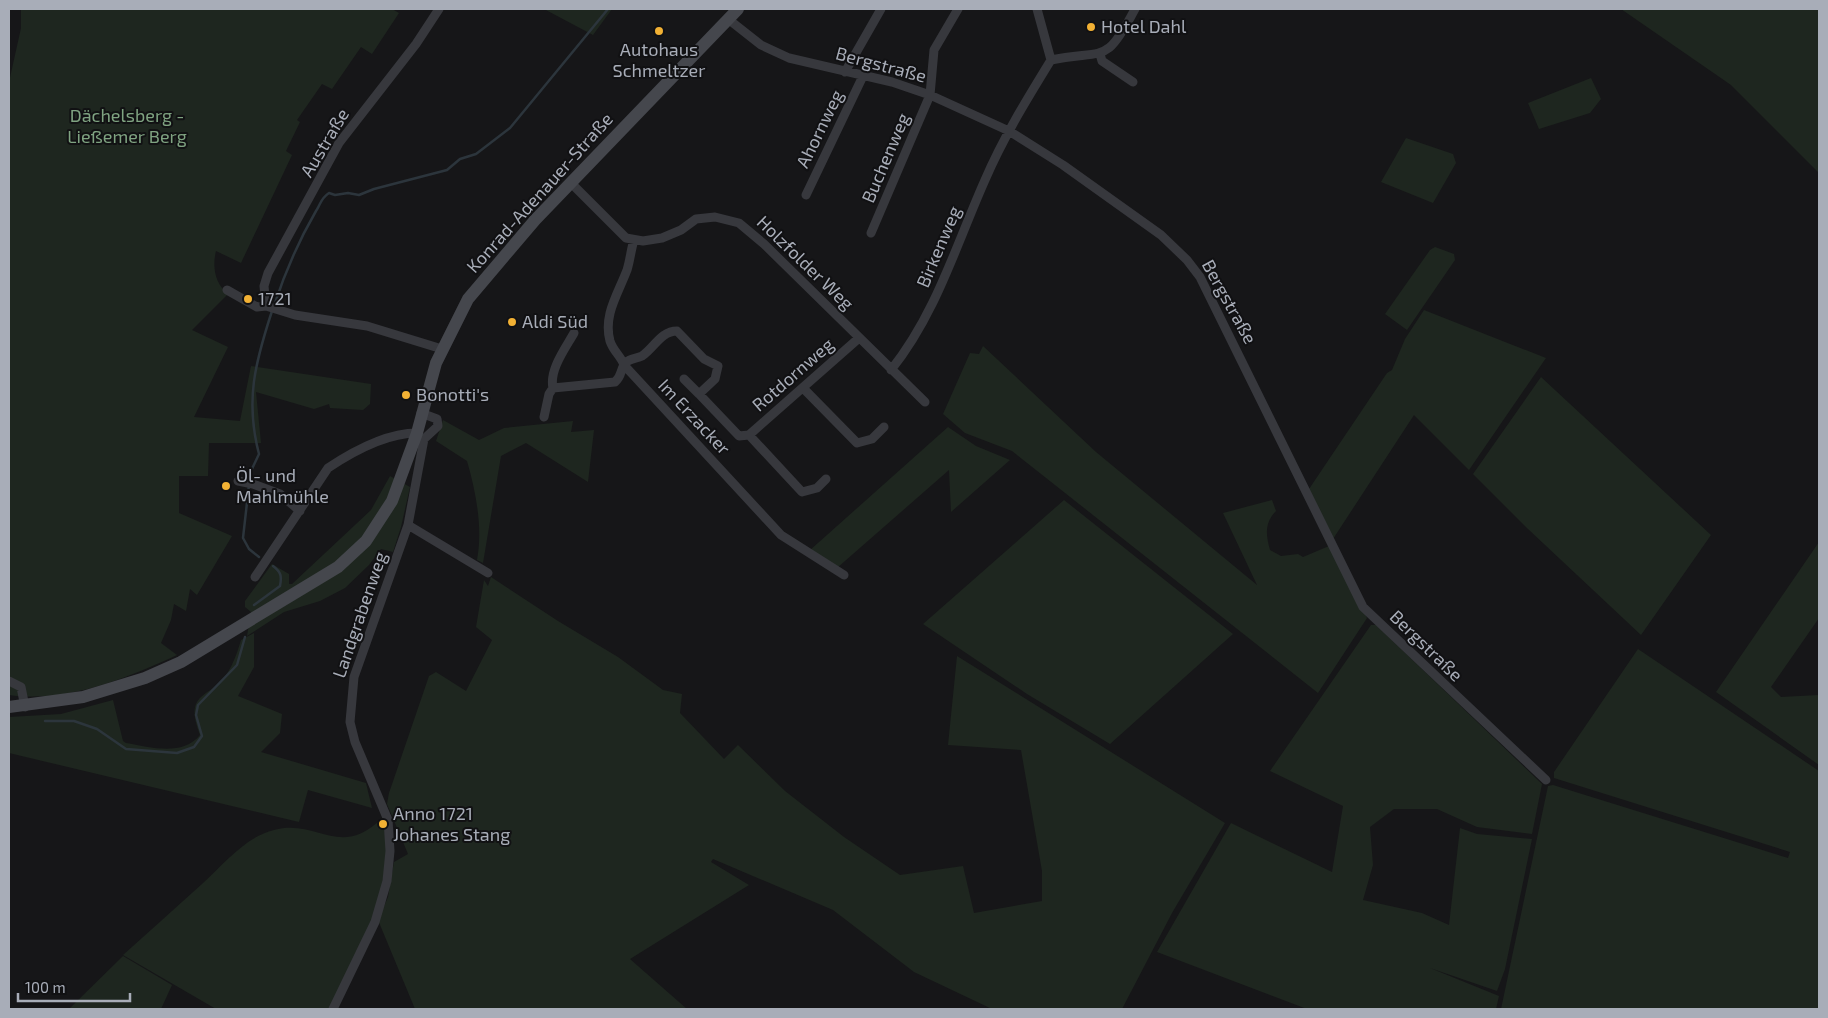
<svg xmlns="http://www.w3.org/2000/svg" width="1828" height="1018" viewBox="0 0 1828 1018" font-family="'Exo 2',sans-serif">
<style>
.green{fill:#1e261f}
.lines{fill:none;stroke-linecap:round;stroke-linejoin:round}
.stream{stroke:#2c353c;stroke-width:2.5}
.minor{stroke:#37383d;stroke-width:9}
.secondary{stroke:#45474d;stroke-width:12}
.poi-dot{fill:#f2b134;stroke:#111113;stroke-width:2}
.labels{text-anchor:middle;stroke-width:4;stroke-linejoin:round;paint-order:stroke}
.poi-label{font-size:18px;fill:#a8adb8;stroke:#111113;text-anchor:start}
.street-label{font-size:18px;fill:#a8adb8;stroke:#111113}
.park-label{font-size:18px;fill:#7fa381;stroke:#111113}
</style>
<rect width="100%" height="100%" fill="#161618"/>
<path class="green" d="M21,9H392L399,13L372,54L361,47L332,89L322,84L297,120L300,122L286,151L292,155L241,263L216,251C212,267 215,284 228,294L192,330L228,347L194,417L240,421L251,366L371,384L370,404L363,410L330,408L329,404L314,409L256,392L261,443H209L208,476H179V513L232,536L197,595L190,589L186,611L174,604L171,620L161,643L177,655C125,679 67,703 9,695V82L21,28Z
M544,9H612L593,35Z
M1621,9H1819V173L1731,85Z
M1591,78L1601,99L1590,113L1539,129L1528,103Z
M1406,138L1453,154L1456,163L1433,203L1381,182Z
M1435,247L1454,254L1455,260L1407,330L1385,314L1430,250Z
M1424,310L1546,358L1469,470L1414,415L1333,539L1309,489L1387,373L1392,370L1405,339Z
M983,346L1096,452L1257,585L1223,513L1272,500L1276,511C1264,523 1266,535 1270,550L1281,556L1298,554L1303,557L1329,546L1367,618L1318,693L1012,451L965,433L943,414L970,353L979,354Z
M1541,377L1711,535L1641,635L1528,529L1473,474Z
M443,420L479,440L504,428L573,421L571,432L594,430L588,482L526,443L501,456L483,563L477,560C483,528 476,492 467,461L436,441Z
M948,427L976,446L1010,460L951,512L949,470L837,568L809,551Z
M390,476L410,487L401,527L393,552L381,549L369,565L345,588L320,601L284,612L247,636L251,612L245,607V601L272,564L289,574V584H292L371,510Z
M1064,500L1233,634L1110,744L1027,694L923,624Z
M1819,542V618L1771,687L1781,697L1819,695V765L1716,692Z
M491,577L558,621L618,657L663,690L682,694L680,713L724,759L738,745L785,791L844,837L900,875L963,866L974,913L1042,901V871L1021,750L948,745L957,656L1225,823L1172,913L1122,1009H992L914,972L833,910L713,859L711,862L749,885L630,959L687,1009H415L378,920L388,897L394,862L408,854L387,804L389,793L429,676L436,672L466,691L492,640L476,627L484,580L488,586Z
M1371,625H1376L1542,784L1532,834L1477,827L1437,809H1394L1370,827L1373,865L1363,900L1422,913L1449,925L1460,828L1477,834L1532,839L1505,969L1497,991L1430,968L1499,996L1496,1009H1307L1157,952L1231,823L1332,872L1343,806L1270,771Z
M254,633V667L238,696L282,714L280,733L261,752L366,783L372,808L308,790L299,822L9,753V717L61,714L113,700L123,741L126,743C150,747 182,757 200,735C197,726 192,714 196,704C200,695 210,691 216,686C230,674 236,657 241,640Z
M1638,649L1819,771V1009H1501L1548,786L1553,785L1788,858L1790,852L1554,778V772Z
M383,817C386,838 388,857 385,878C380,919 348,972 330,1009H216L123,955C150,931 176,907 202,884C224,864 245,837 274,830C318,818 340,861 383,817Z
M123,956L172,985L161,1009H69Z"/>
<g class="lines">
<path class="stream" d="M274,306C285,272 298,242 316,211C321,204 320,199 329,193L335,195L348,193L359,195L374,189L447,170L460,159L476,154L510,128L608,9
M250,480L251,471L259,454C245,401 255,363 272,311
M249,485L243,538L249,549L259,557
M254,605L280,586C282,576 281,572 273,566
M45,721H74L97,729L126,749L177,753L194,747L202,736L196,715L198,705L237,665L245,637"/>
<path class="minor" d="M728,19L761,45L789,58L892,82L930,95L1009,131L1063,165L1161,235L1187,260L1200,277L1363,607L1546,780
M1100,54L1102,61L1133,82
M1051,60C1106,49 1105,66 1135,9
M845,72L881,9
M571,183L626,238L643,241L662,238L681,230L696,219L715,217L739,223L764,244L925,402
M806,195L863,76
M871,233L930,95L934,50L958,9
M634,240C631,249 630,261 627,270C618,294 603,315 610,341C613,351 621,356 624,365L781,535L844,575
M227,290L257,307L266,306L295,315L367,326L442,349
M266,306L264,286L268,273L339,143L416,44L439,9
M574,333C565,349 549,370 553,388L615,382C622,376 620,371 624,365C628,358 636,359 642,356C654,348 661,331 677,331L704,359L718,366L715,379L699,394L739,436L749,435
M891,370C936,314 956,245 985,180C1003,138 1027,99 1051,60L1037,9
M684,379L699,394
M804,389L857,443L872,439L884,427
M544,417L549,394L553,388
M826,479L817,488L802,492L749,435L859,338
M238,481L253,484L280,494L300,511
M408,525L488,573
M255,577L328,468C352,452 387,433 417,433
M9,681L21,687L25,707
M333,1009L375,922L387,881L390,851L388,820L355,742L350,722L354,677L408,525L424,439L438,426L437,419L421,413"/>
<path class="secondary" d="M9,707L83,697L145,678L181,662L338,567L366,541L392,501L417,433L436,363L468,299L535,220L738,9"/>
</g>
<g class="poi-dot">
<circle cx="1091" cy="27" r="5"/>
<circle cx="659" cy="31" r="5"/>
<circle cx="248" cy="299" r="5"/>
<circle cx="512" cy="322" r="5"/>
<circle cx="406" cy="395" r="5"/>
<circle cx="226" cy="486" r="5"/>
<circle cx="383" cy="824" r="5"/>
</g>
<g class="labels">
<g class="poi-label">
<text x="1101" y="33">Hotel Dahl</text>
<text x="659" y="56" text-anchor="middle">Autohaus<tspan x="659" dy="21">Schmeltzer</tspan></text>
<text x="258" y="305">1721</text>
<text x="522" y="328">Aldi Süd</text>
<text x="416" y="401">Bonotti's</text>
<text x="236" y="482">Öl- und<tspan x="236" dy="21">Mahlmühle</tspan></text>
<text x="393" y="820">Anno 1721<tspan x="393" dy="21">Johanes Stang</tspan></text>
</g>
<g class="street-label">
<text transform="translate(881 65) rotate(15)" y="6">Bergstraße</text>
<text transform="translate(820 129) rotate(-64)" y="6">Ahornweg</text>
<text transform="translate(325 143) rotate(-59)" y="6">Austraße</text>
<text transform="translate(886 158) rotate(-67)" y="6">Buchenweg</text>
<text transform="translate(540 193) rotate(-48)" y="6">Konrad-Adenauer-Straße</text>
<text transform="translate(939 247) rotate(-67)" y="6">Birkenweg</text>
<text transform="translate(805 263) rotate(44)" y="6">Holzfolder Weg</text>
<text transform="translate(1229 302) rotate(61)" y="6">Bergstraße</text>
<text transform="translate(793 375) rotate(-41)" y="6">Rotdornweg</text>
<text transform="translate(694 417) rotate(47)" y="6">Im Erzacker</text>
<text transform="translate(360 615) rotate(-71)" y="6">Landgrabenweg</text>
<text transform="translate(1426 646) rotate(44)" y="6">Bergstraße</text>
</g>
<g class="park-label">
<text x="127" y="122">Dächelsberg -<tspan x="127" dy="21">Ließemer Berg</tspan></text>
</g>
</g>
<rect width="1828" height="1018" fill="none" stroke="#a8adb8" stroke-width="20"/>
<path d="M18 993v8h112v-8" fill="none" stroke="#a8adb8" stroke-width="2.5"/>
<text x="25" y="993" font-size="15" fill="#a8adb8" stroke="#111113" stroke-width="4" paint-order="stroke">100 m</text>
</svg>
